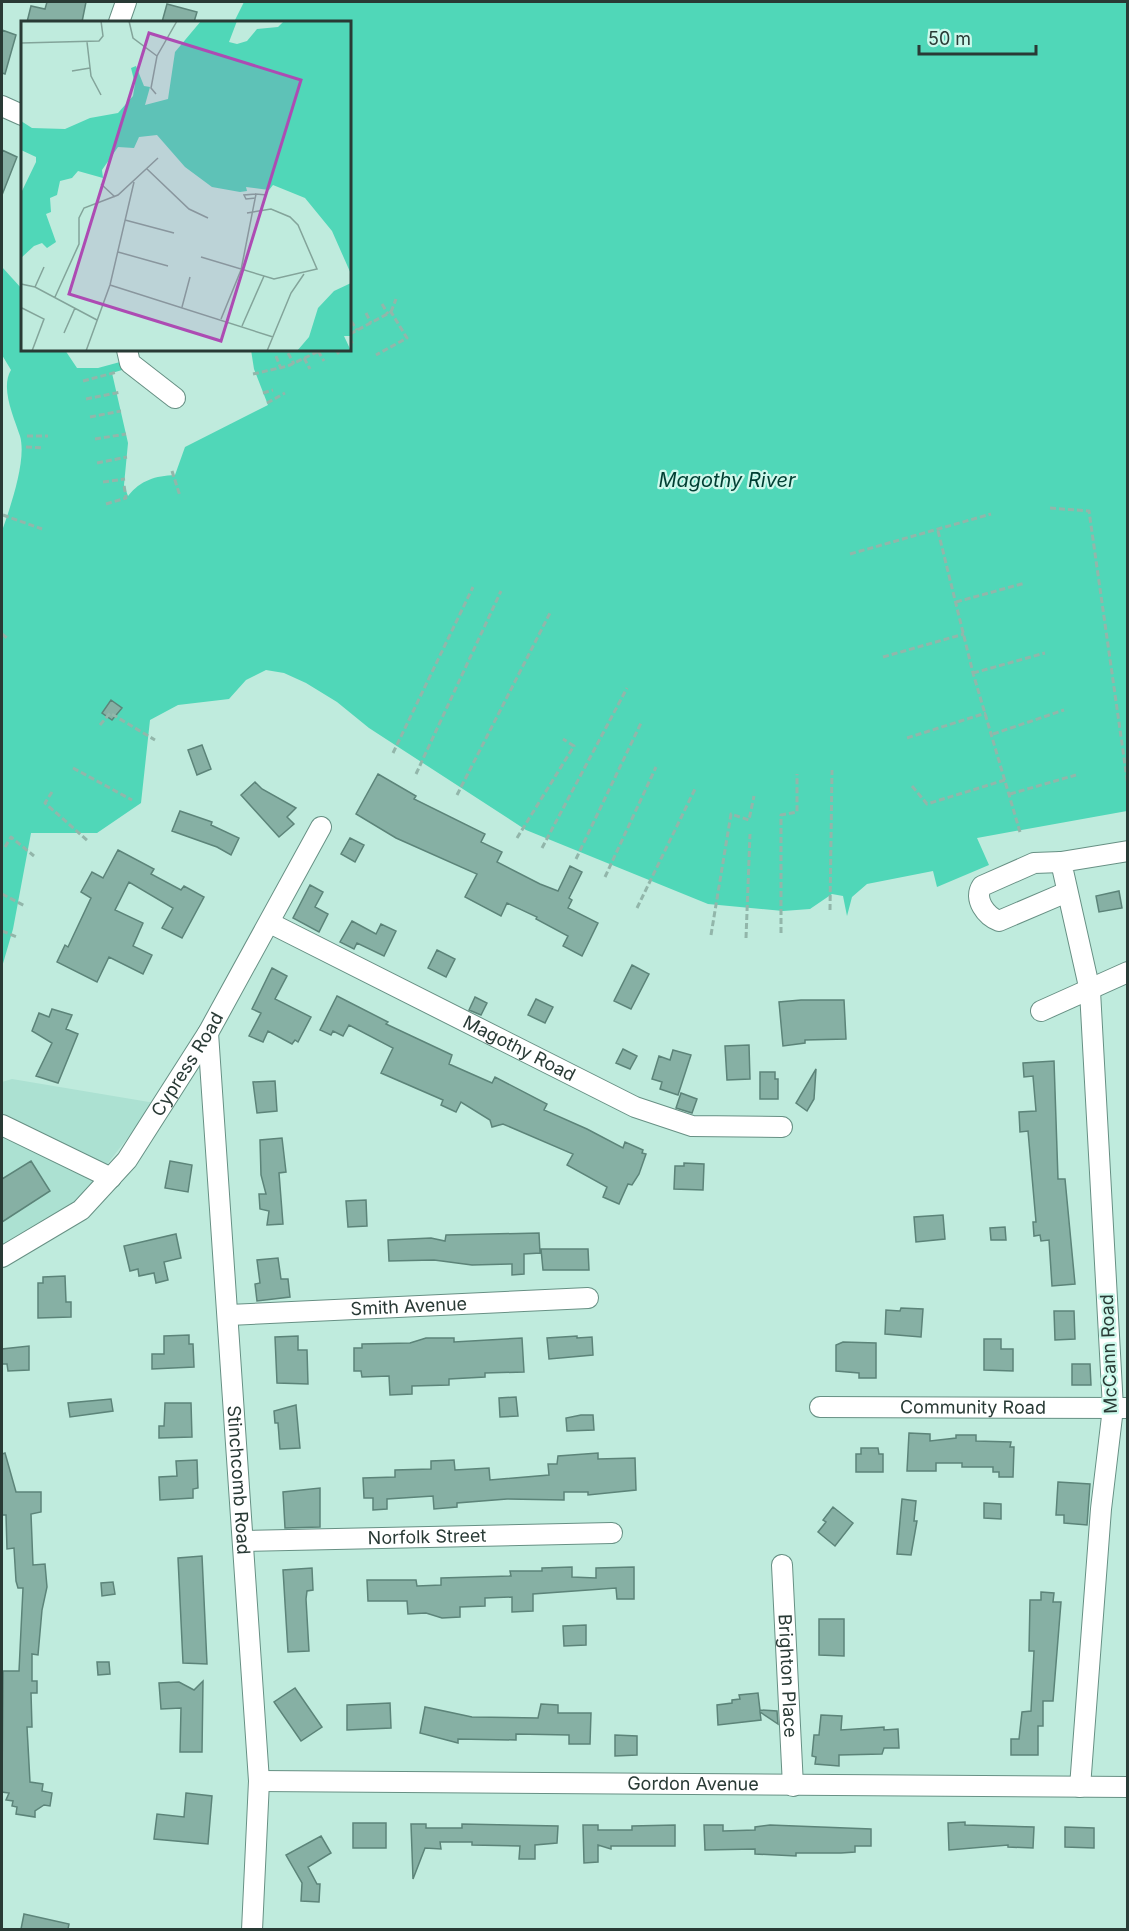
<svg xmlns="http://www.w3.org/2000/svg" width="1129" height="1931" viewBox="0 0 1129 1931" font-family="Inter,sans-serif">
<style>
.built{fill:#ace1d2}
.water{fill:#50d7b8}
.building{fill:#86b0a4;stroke:#5c8479;stroke-width:1.5}
.lines{fill:none;stroke-linecap:round;stroke-linejoin:round}
.minor-casing{stroke:#679084;stroke-width:22}
.path{stroke:#92b6aa;stroke-width:3;stroke-dasharray:6 3;stroke-linecap:butt}
.minor{stroke:#fff;stroke-width:20}
.labels{text-anchor:middle;stroke-width:4.5;stroke-linejoin:round;paint-order:stroke}
.street-label{font-size:18px;fill:#293a35;stroke:#ccf8eb}
.water-label{font-size:20px;font-style:italic;fill:#003e32;stroke:#ccf8eb}
.inset-road{fill:none;stroke:#83a49a;stroke-width:1.5}
.view{fill:#ad4bb3;fill-opacity:0.15;stroke:#ad4bb3;stroke-width:3}
.inset-edge{fill:none;stroke:#293a35;stroke-width:3}
</style>
<rect width="100%" height="100%" fill="#bfebdd"/>
<path class="built" d="M12,1079L155,1103L76,1204L2,1245V1082Z"/>
<path class="water" d="M244,2H1127V811L977,838L989,865L937,887L933,871L867,884L852,897L847,916L843,896L832,894L810,909L783,911L708,904L526,830L369,728L337,702L306,683L284,673L266,670L246,680L229,699L178,705L150,720L141,803L97,833H31L13,929L2,967V531C10,508 27,460 20,436C14,417 0,388 11,370L2,355V267L22,289V350H65L77,368H98L120,362L122,370L112,373L128,443L124,485L128,496C141,480 155,476 175,475L185,447L268,405L254,369L251,350H350V22H234Z"/>
<path class="building" d="M47,2H86L82,22H27L31,6L45,9Z
M167,4L197,12L194,22H162Z
M2,30L16,35L5,74L2,73Z
M2,150L17,157L2,195Z
M111,700L122,708L112,720L102,713Z
M202,745L211,769L197,775L188,750Z
M378,774L416,796L414,799L485,834L481,842L502,852L497,862L540,884L558,891L570,866L582,872L569,898L572,900L568,908L598,923L582,956L563,946L568,936L536,919L537,917L507,903L501,916L465,897L477,874L396,838L356,814Z
M255,782L262,789L296,808L287,817L294,824L279,837L241,795Z
M180,811L212,822L211,825L239,838L231,855L217,847L172,831Z
M350,838L364,845L355,862L341,854Z
M118,850L154,869L151,874L181,890L184,886L204,897L182,938L162,928L173,908L129,882L115,910L143,923L133,946L152,955L143,974L109,957L97,982L57,962L65,945L68,947L91,898L81,892L92,872L103,878Z
M310,885L323,892L315,907L328,914L319,932L293,918Z
M1119,891L1122,908L1099,912L1096,896Z
M352,921L376,934L381,924L396,931L384,956L357,943L354,949L340,942Z
M437,950L455,959L446,977L428,968Z
M632,965L649,974L631,1009L614,1001Z
M272,968L287,976L275,999L311,1017L298,1042L295,1040L292,1044L268,1031L263,1042L249,1036L261,1013L252,1009Z
M337,996L388,1022L386,1024L452,1055L449,1064L492,1083L495,1077L547,1104L544,1110L587,1129L623,1148L625,1142L643,1150L642,1153L646,1154L639,1174L632,1185L628,1184L619,1204L603,1197L607,1187L567,1165L573,1154L503,1124L492,1127L490,1120L461,1102L456,1112L441,1105L443,1100L381,1073L393,1048L349,1025L343,1036L333,1031L331,1035L320,1030Z
M475,997L487,1003L481,1015L469,1010Z
M536,999L553,1007L545,1023L528,1015Z
M801,1000H844L846,1039L805,1040V1043L783,1046L779,1002Z
M52,1009L72,1015L66,1029L78,1034L58,1083L36,1076L52,1043L32,1031L39,1013L49,1017Z
M749,1045L750,1079L727,1080L725,1046Z
M623,1049L637,1056L630,1069L616,1063Z
M673,1050L691,1055L678,1095L660,1089L662,1082L652,1079L659,1056L670,1060Z
M1054,1061L1058,1179H1065L1075,1284L1052,1286L1049,1240L1041,1241L1040,1235L1034,1236L1033,1222H1036L1028,1131L1020,1132L1019,1112L1036,1111L1033,1076L1024,1077L1023,1063Z
M816,1069L814,1099L807,1111L796,1103Z
M760,1072H775V1079H778V1099H760Z
M275,1081L277,1111L257,1113L253,1082Z
M681,1093L697,1099L692,1113L676,1108Z
M282,1138L286,1172L279,1173L283,1224L267,1225L269,1211L260,1209L259,1194H266L261,1175L260,1140Z
M31,1161L50,1191L2,1222V1179Z
M170,1161L192,1165L188,1192L165,1188Z
M684,1163L704,1164L703,1190L674,1189L675,1166H684Z
M366,1200L367,1226L348,1227L346,1201Z
M943,1215L945,1239L916,1242L914,1217Z
M1005,1227L1006,1240H991L990,1228Z
M539,1233L540,1253L524,1254V1274L512,1275V1264L472,1265L434,1260L389,1261L388,1240L431,1238L445,1241L446,1235Z
M176,1234L181,1258L164,1262L168,1280L156,1283L154,1273L139,1276L138,1269L130,1271L124,1246Z
M541,1249H588L589,1270H543Z
M278,1258L281,1279H288L290,1297L257,1301L255,1284L260,1283L257,1260Z
M65,1276L66,1302H71V1317L38,1318V1283H43V1277Z
M901,1308L923,1309L921,1337L885,1334L886,1310L900,1311Z
M1054,1311H1074L1075,1339L1055,1340Z
M189,1335V1344H193L194,1367L152,1369V1354H164V1336Z
M298,1336V1350H307L308,1384L277,1383L275,1337Z
M577,1336V1338L592,1337L593,1355L549,1359L547,1338Z
M426,1338H454V1342L522,1338L524,1372L485,1373V1377L449,1379V1385L412,1386V1394L390,1395L389,1376L362,1377L361,1371H354V1348H362V1344L410,1343Z
M984,1339H1001V1349H1013V1371L984,1370Z
M843,1342L876,1343V1378H859V1373L836,1371V1345Z
M29,1346V1370L8,1371L7,1364H2V1349Z
M1072,1364H1090L1091,1385H1072Z
M516,1397L518,1416L500,1417L499,1398Z
M111,1399L113,1411L70,1417L68,1403Z
M165,1403H191L192,1437L159,1438V1426H164Z
M296,1405L300,1448L280,1449L278,1423H275L274,1411Z
M581,1415H593L594,1430L567,1431L566,1418Z
M909,1433L930,1434V1441L956,1438V1435H976V1441L1011,1442L1010,1447H1014L1013,1477H999V1472H993V1467H962V1463H936V1471H907Z
M861,1448H878L879,1454H883V1472H856V1454H861Z
M5,1453L16,1492H41V1512L31,1514L33,1565L45,1564L47,1587L42,1610L38,1655L32,1654V1681H37V1693H31L32,1727H27L30,1782L43,1784L42,1791L52,1793L50,1806L44,1805L35,1811V1817L16,1814L17,1807L12,1806L13,1801L6,1800L9,1793L2,1792L3,1671H19L23,1588H18L16,1581L14,1548L7,1549L6,1515H2V1454Z
M598,1453V1459L635,1458L636,1490L588,1495V1492H564V1500L507,1499L457,1503V1507L434,1509L433,1496L387,1499V1509L373,1510V1498H364L363,1478L395,1477V1470L431,1469V1461L454,1460L455,1470L489,1468L490,1480L549,1475L548,1464H557L558,1456Z
M197,1460L198,1488L193,1489V1498L160,1500L159,1477L177,1476L176,1461Z
M1058,1482L1090,1484L1087,1525L1064,1523V1515H1056Z
M320,1488V1527L285,1528L283,1492Z
M902,1499L916,1501L914,1521H917L911,1555L897,1554Z
M984,1503L1001,1504V1519L984,1518Z
M833,1507L853,1523L835,1546L818,1532L826,1522L823,1520Z
M202,1556L207,1664L183,1663L178,1558Z
M572,1567V1577L596,1578V1568L634,1567V1599H617L616,1588L533,1594V1611L512,1612V1597L485,1598V1606L460,1607V1617L442,1618L426,1613L408,1614L407,1601H368L367,1580H416L417,1586L441,1585V1578L511,1576L510,1571H542V1568Z
M312,1568L313,1590L307,1591L306,1599L309,1651L288,1652L283,1570Z
M113,1582L115,1594L102,1596L101,1583Z
M1041,1592L1054,1593L1053,1602H1061L1053,1701H1043V1726H1038V1755H1011V1739H1019L1022,1712L1031,1711L1034,1651H1029L1030,1600H1041Z
M819,1619H844V1656L819,1655Z
M586,1625V1645L564,1646L563,1626Z
M97,1662H109L110,1674L98,1675Z
M203,1681L202,1752H180L181,1708L161,1709L159,1683L179,1682L194,1690Z
M295,1688L322,1727L301,1741L274,1702Z
M758,1693L760,1710L777,1711L778,1724L760,1712L761,1720L718,1725L717,1705L732,1703V1700L740,1699L739,1695Z
M390,1703L391,1728L347,1730V1705Z
M541,1704L558,1705V1713H591L590,1744H569V1735L516,1734V1740L458,1739V1743L420,1733L425,1707L472,1717L538,1718Z
M821,1715L842,1716L841,1730L884,1727V1730L898,1729L899,1748H884L882,1754L839,1755V1766L815,1764L816,1757L812,1756L814,1735H819Z
M615,1735L637,1736V1755L615,1756Z
M186,1793L212,1796L208,1844L154,1839L157,1814L184,1817Z
M965,1822V1825L1034,1827L1033,1848L1008,1847V1845L949,1850L948,1823Z
M353,1823H386V1848H353Z
M411,1824H426V1828H462V1824L558,1826L557,1843L535,1845V1859H519L520,1846L472,1845V1842H440L441,1849L425,1848L413,1879Z
M583,1825H598V1830H632V1826L675,1825V1846H611V1849L598,1845V1862L584,1863Z
M704,1825H723V1831L755,1830V1827L770,1825L871,1829V1846H855V1852L841,1853H796V1856L755,1854V1849L705,1850Z
M1065,1827L1094,1828V1848L1065,1847Z
M321,1836L331,1853L308,1867L317,1884H320L319,1902L301,1901L302,1883L286,1855Z
M24,1914L69,1924L68,1929H21Z"/>
<g class="lines">
<defs>
<g id="minor">
<path d="M119,22L126,2"/>
<path d="M2,106L22,115"/>
<path d="M127,350L130,363L175,398"/>
<path d="M1061,862L1034,863L982,886C973,899 986,916 999,921L1067,892"/>
<path id="s1" d="M270,923L635,1107L692,1126L782,1127"/>
<path d="M1041,1011L1128,972"/>
<path id="s2" d="M208,1033L259,1781L252,1930"/>
<path d="M2,1125L111,1178"/>
<path id="s3" d="M2,1257L81,1210L127,1160L208,1033L321,827"/>
<path id="s4" d="M229,1315L588,1298"/>
<path id="s5" d="M820,1407L1128,1408"/>
<path id="s6" d="M243,1541L612,1533"/>
<path id="s7" d="M782,1565L793,1786"/>
<path id="s8" d="M259,1781L1128,1787"/>
<path d="M1080,1787L1101,1509L1113,1408L1090,991L1061,862L1128,851"/>
</g>
</defs>
<use href="#minor" class="minor-casing"/>
<path class="path" d="M382,304L388,314
M391,312L396,299
M366,313L371,323
M351,321L357,330
M350,334L391,312L407,338L376,355
M350,338L353,345
M336,350L339,354
M318,351L324,361
M288,353L294,364
M276,356L281,369
M304,358L310,369
M253,374L288,366L321,350
M83,381L117,372
M263,393L273,390
M86,399L121,392
M267,403L285,393
M90,417L121,411
M27,436H48
M95,439L126,434
M26,447L44,448
M97,463L127,457
M172,471L180,496
M103,482L125,479
M106,504L126,498L124,485
M1050,508L1089,511L1128,786
M3,515L42,529
M938,531L973,673L1020,832
M850,554L991,514
M956,602L1025,583
M2,634L7,638
M883,657L964,634
M973,673L1045,653
M100,725L110,713L155,740
M993,734L1064,710
M907,738L986,713
M393,753L473,587
M73,768L132,800
M416,774L501,591
M912,786L927,804L1005,780
M52,792L45,803L88,841
M1010,794L1076,775
M457,795L551,611
M517,838L574,746L563,739
M5,847L11,837L34,856
M542,848L627,688
M576,859L641,723
M605,877L656,767
M2,894L25,906
M637,908L695,789
M830,910L832,770
M2,931L17,937
M781,933V815L797,812V774
M711,935L731,814L749,820L754,796
M746,938L750,834"/>
<use href="#minor" class="minor"/>
</g>
<g class="labels">
<g class="street-label">
<text dy="6" stroke="none"><textPath href="#s1" startOffset="279">Magothy Road</textPath></text>
<text dy="6" stroke="none"><textPath href="#s3" startOffset="273">Cypress Road</textPath></text>
<text dy="6" stroke="none"><textPath href="#s4" startOffset="180">Smith Avenue</textPath></text>
<text transform="translate(1109 1354) rotate(-92)" y="6">McCann Road</text>
<text dy="6" stroke="none"><textPath href="#s5" startOffset="153">Community Road</textPath></text>
<text dy="6" stroke="none"><textPath href="#s2" startOffset="448">Stinchcomb Road</textPath></text>
<text dy="6" stroke="none"><textPath href="#s6" startOffset="184">Norfolk Street</textPath></text>
<text dy="6" stroke="none"><textPath href="#s7" startOffset="111">Brighton Place</textPath></text>
<text dy="6" stroke="none"><textPath href="#s8" startOffset="434">Gordon Avenue</textPath></text>
</g>
<g class="water-label">
<text x="727" y="487">Magothy River</text>
</g>
</g>
<g transform="translate(21 21)">
<rect width="330" height="330" fill="#bfebdd"/>
<path d="M180,0H216L208,21L216,23L226,20L236,8L257,6L263,0H330V253L311,210L284,177L252,164L248,169L225,166L226,170L219,171L191,166L164,146L136,114L118,116L113,127L97,126L81,149L82,157L57,150L51,157L39,160L36,174L29,177L30,191L25,193L35,221L26,227L21,222L13,225L0,237V172L15,141V136L0,129V100L11,107L44,108L69,97L97,92L112,75L114,63L110,47L115,45L123,65L129,66L124,84L147,78L154,31ZM330,262V315H323L330,330H276L288,316L297,287L313,270Z" fill="#50d7b8"/>
<path class="inset-road" d="M108,0L112,17L136,35M66,21L70,55L80,74M0,22L78,20L82,15L80,0M51,50L69,47M135,73L130,67L136,35L156,0M126,148L168,188L187,197M80,163L94,176M235,177L225,178L223,174L235,173M104,199L153,212M97,231L147,245M180,236L253,258L296,248L277,204L269,196L250,188L226,192M0,263L14,266L76,299M89,264L252,316M14,266L23,246M34,276L58,223V197L63,187L97,174L137,137M161,286L169,256M1,287L23,298L11,330M200,298L220,249L235,173L246,174M221,305L243,255M43,312L54,287M65,330L89,264L113,161M246,330L270,272L283,253"/>
<path class="view" d="M128,12L280,59L200,320L48,273Z"/>
<rect width="330" height="330" class="inset-edge"/>
</g>
<rect width="1129" height="1931" fill="none" stroke="#293a35" stroke-width="6"/>
<path d="M919 45v9h117v-9" fill="none" stroke="#293a35" stroke-width="3"/>
<text x="928" y="45" font-size="18" fill="#293a35" stroke="#ccf8eb" stroke-width="4.5" paint-order="stroke">50 m</text>
</svg>
